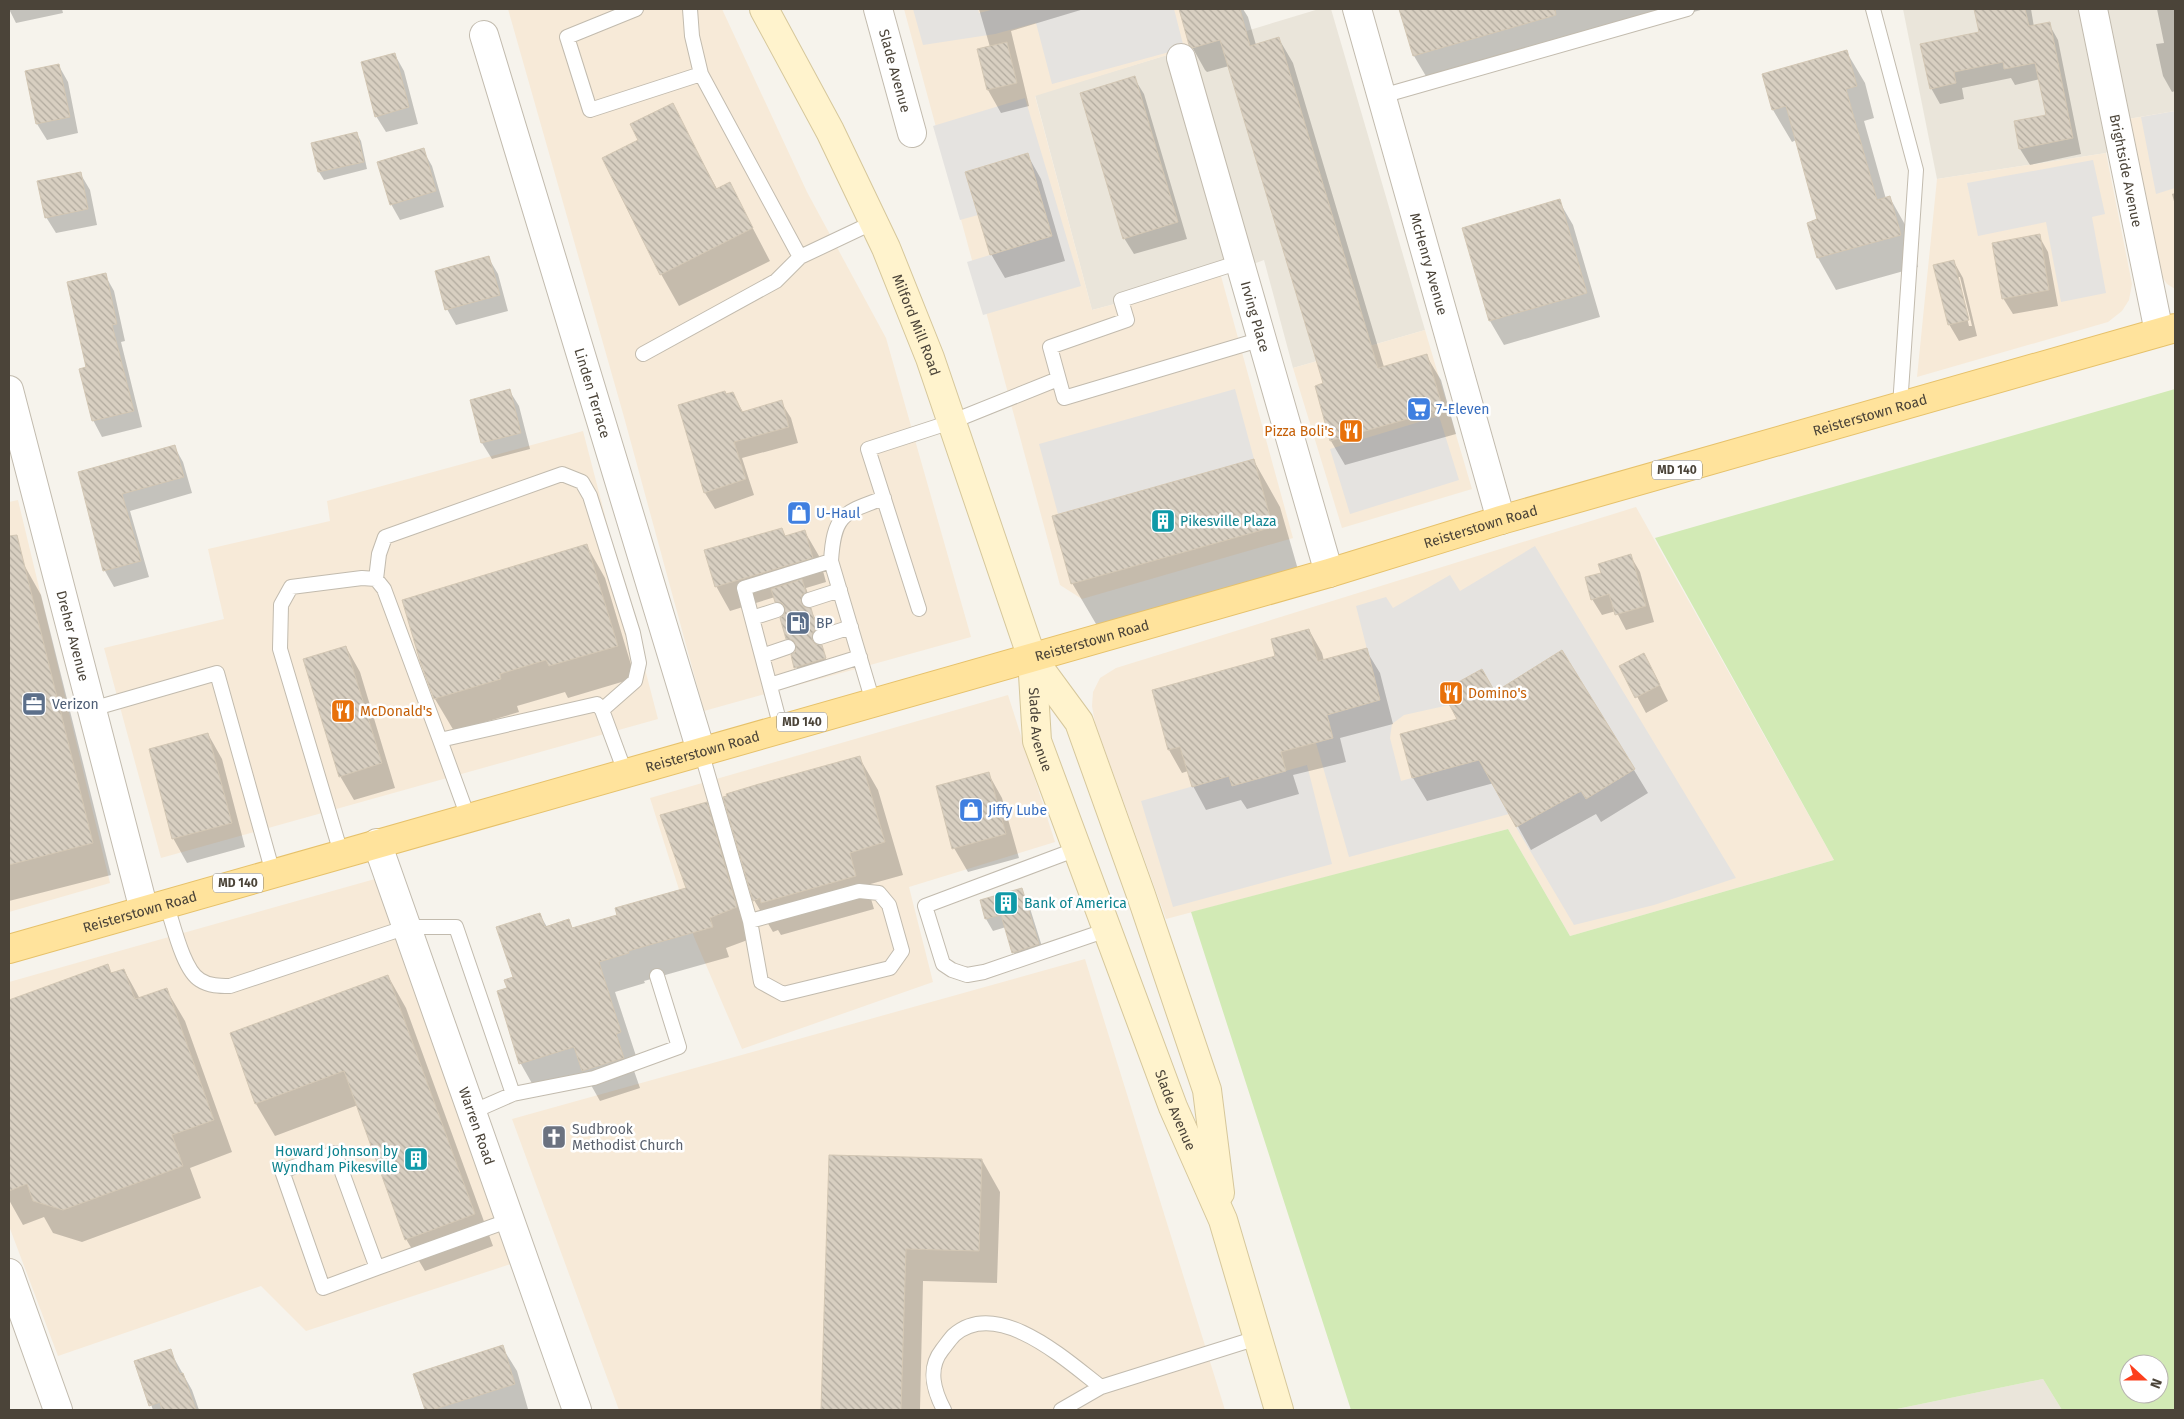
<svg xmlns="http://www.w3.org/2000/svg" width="2184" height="1419" viewBox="0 0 2184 1419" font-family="'Fira Sans',sans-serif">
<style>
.residential{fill:#eae5da}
.commercial{fill:#f7ead8}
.green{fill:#d2eab5;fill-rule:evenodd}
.parking{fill:#e5e3e0;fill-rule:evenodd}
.shadow{fill:#0003;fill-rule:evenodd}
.building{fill:url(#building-back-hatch);stroke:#d3c7b4}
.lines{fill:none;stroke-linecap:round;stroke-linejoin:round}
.service-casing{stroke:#c2bbae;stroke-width:16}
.minor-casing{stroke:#c2bbae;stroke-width:30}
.secondary-casing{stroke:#d6c79b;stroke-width:30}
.primary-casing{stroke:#e6c16a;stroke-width:30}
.service{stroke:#fff;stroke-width:14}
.minor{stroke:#fff;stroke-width:28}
.secondary{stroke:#fff3cd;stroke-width:28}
.primary{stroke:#ffe39c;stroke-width:28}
.labels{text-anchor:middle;stroke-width:5;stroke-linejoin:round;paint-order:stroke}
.shield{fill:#fff;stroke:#817c74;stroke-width:1}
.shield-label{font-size:12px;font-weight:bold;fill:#4b4439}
.street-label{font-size:14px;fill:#4b4439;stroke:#fff}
.shop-label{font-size:14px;fill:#366cbe;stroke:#fff;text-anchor:start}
.food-label{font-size:14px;fill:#c56008;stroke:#fff;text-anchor:start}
.culture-label{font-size:14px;fill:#0d838f;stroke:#fff;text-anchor:start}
.service-label{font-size:14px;fill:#4e5e75;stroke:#fff;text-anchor:start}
.worship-label{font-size:14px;fill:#5b616d;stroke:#fff;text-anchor:start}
</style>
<defs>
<pattern id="building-back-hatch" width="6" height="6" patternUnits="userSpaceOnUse" patternTransform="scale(1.25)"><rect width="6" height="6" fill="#d8cfc1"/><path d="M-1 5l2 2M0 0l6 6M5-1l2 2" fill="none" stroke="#b1aa9e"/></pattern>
</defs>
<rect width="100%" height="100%" fill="#f6f3ec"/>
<path class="residential" d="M1319,9H1331L1425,330L1293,368L1264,260L1221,276L1092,310L1035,95Z
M1903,9H2175V111L2128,119L2106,153L1937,179Z
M2043,1379L2062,1410H1892Z"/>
<path class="commercial" d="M508,9H722L807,192L886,338L971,637L704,711L624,417Z
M904,9H1179L1190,48L1035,96L1092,310L1221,276L1293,538L1082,599L1060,585Z
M2175,111V289L2167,284L2158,271L2128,119Z
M2106,153L2132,284L2129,300L2122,311L2108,322L1917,377L1937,179Z
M1425,330L1472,489L1342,528L1293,368Z
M583,431L658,719L161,858L104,648L224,619L208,549L330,521L327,501Z
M18,500L110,883L9,912V502Z
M1636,507L1834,860L1570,936L1508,829L1166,919L1095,723L1092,706L1093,692L1100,678L1116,668Z
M1008,695L1055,842L909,887L933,982L742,1049L694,937L650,798Z
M375,879L514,1263L306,1331L261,1286L58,1356L9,1226V982Z
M1085,959L1225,1410H619L512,1119Z"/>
<path class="green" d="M2175,389V1410H2062L2043,1379L1892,1410H1351L1191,912L1508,829L1570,936L1834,860L1655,538ZM2129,1364H2159V1394H2129Z"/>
<path class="parking" d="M913,9H978L979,13L995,9H1174L1184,48L1052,84L1036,23L995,34L923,45Z
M1025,98L1081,286L983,315L967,262L1052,236L1028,153L965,172L978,215L960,220L933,126Z
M2175,111V188L2156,194L2141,117Z
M2093,160L2105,214L2092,217L2106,293L2061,302L2046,222L1978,236L1967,183Z
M1235,389L1254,459L1058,514L1039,444Z
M1439,416L1459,480L1350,514L1330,449Z
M1535,546L1736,878L1654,905L1574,925L1516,827L1556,805L1482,669L1442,691L1449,705L1404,715L1392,724L1390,738L1401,781L1479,759L1509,814L1349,857L1316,743L1333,738L1327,715L1380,700L1356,606L1386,597L1393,608L1450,575L1460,591ZM1562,651L1635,769L1586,799L1513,681Z
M1307,765L1332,864L1173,907L1141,801L1229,776L1232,786Z"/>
<path class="shadow" d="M9,9H62L63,13L16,23Z
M979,9H1084L1011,31L1029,106L1001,113L988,90L990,47Z
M1180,9H1243L1248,17L1256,45L1279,39L1293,63L1384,367L1426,355L1441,380L1456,434L1345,465L1331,441L1316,387L1324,384L1229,66L1207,72L1205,70L1191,45Z
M1400,9H1704L1433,88L1414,56Z
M1975,9H2031L2034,27L2049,24L2058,40L2081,154L2030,165L2020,149L2015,122L2048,116L2040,79L2015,85L2011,78L1962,88L1964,99L1940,104L1931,88L1980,33Z
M2157,9H2175V91L2172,92L2163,76L2156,44L2164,43Z
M1846,51L1865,83L1874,118L1864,121L1886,199L1890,198L1908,230L1918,267L1836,290L1818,258L1808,223L1819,220L1796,140L1792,142L1773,110L1763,75Z
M395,55L404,71L418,124L386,132L376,116Z
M59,66L68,82L78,133L47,140L37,124L27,72Z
M1134,78L1144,94L1187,239L1134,254L1124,238Z
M672,105L717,189L729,183L770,261L679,306L661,274L639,140Z
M357,134L361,141L367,169L324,180L319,172L313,144Z
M423,150L432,166L444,207L400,220L391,204Z
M1027,154L1041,179L1065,261L1005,278L991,254Z
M80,173L90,190L97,225L56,233L46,217Z
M2175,193V205L2172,194Z
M1559,201L1573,225L1600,317L1504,345L1490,321Z
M2039,236L2048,252L2058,306L2013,314L2003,298Z
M488,257L498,274L508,311L456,325L447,309Z
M1954,262L1963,278L1977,336L1959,341L1949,324ZM1957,277H1960L1972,326H1969Z
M105,275L114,291L125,341L121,342L142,427L102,437L93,420L87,368Z
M509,390L519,406L530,449L492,459L482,443L472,400Z
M732,393L743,412L781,402L791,418L798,443L742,458L754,495L715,509L705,493L679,406Z
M174,446L183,462L192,493L130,511L149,577L114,587L105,571L80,473Z
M1254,461L1280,507L1299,573L1099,629L1072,583Z
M781,529L786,537L805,532L819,556L826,582L806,588L810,600L806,602L805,608L810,610L815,618L821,637L817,639L816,645L821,647L829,666L800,675L792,656L796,653L797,647L792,646L787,638L786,610L781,609L775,597L730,611L716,586Z
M587,546L605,578L635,678L568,698L565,692L517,706L519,712L454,731L435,699L421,660Z
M1630,555L1640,572L1654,622L1626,630L1616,611L1602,615L1592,599L1602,574Z
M23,563L41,595L111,875L9,901V567Z
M1309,630L1322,653L1324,661L1366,650L1380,673L1393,724L1340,738L1346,762L1293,775L1299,794L1247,809L1241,800L1206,810L1193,786L1188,771L1182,773L1169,750Z
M346,647L360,672L395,788L354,800L340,776Z
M1562,652L1648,793L1601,822L1596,814L1531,850L1494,783L1427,801L1413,778L1459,720L1495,694Z
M1621,667L1653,671L1668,701L1646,713Z
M208,734L222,759L245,847L187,863L173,838Z
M859,757L878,790L903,875L867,885L874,909L781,935L778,930L773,932L754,900Z
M988,773L1002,798L1019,858L968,872L954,848Z
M706,803L723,833L753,938L726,948L729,957L644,981L645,983L615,992L638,1062L632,1065L640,1088L600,1101L587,1078L538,1094L521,1064L499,992L508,989L514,978L540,915L547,927L568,921L573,929L618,916L687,888Z
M1021,890L1028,902L1045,956L1020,964L1014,953L1006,927L993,931L986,919L982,901Z
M107,966L112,974L124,970L140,999L166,989L185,1021L232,1152L190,1168L201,1198L82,1242L53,1233L44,1217L23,1225L9,1200V1001Z
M388,976L406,1008L493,1246L425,1271L406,1239L358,1105L275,1136L256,1104L231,1034Z
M830,1156L982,1160L1000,1192L997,1283L923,1281L920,1410H823Z
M502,1347L517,1371L528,1409L523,1410H426L414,1374Z
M170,1351L192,1390L199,1410H153L136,1362Z"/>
<path class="building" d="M1179,9H1240L1250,46L1279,37L1378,368L1427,354L1443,409L1330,441L1315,386L1323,383L1220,40L1192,48L1189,45Z
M1399,9H1555L1556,15L1413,56Z
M1974,9H2025L2029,26L2050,22L2073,138L2019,149L2014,121L2046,115L2035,63L2004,69L2003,62L1954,72L1956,83L1930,89L1920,44L1979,32Z
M1007,42L1017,83L987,90L977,49Z
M1847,50L1857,86L1846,89L1877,200L1890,196L1901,235L1817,258L1807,223L1817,219L1786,106L1772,110L1762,74Z
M395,53L409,107L375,117L361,62Z
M59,64L70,117L36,124L25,71Z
M1135,76L1178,222L1123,239L1080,93Z
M673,103L716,189L730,182L753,228L660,275L602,158L638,140L630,124Z
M357,132L364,162L318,172L311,143Z
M424,148L436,191L390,205L377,162Z
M1028,153L1052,236L990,255L965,172Z
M81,172L88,209L45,218L37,181Z
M1560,199L1587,293L1489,321L1462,228Z
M2040,234L2049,290L2002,299L1992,243Z
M489,256L500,295L445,310L435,271Z
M1954,260L1969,320L1948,325L1933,265Z
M106,273L117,324L112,325L134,411L92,421L79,369L86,367L67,282Z
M510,389L521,433L481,443L470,400Z
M725,391L726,394L733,392L742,412L782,400L789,427L734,442L746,479L704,493L678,405Z
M175,445L184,477L122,494L141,561L103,571L78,472Z
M1254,459L1273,527L1071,584L1052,516Z
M782,528L785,536L805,530L813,558L715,587L704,550Z
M17,535L93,843L9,865V536Z
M587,544L618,646L549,666L546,660L500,674L501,679L434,699L420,661L402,600Z
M1631,554L1646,606L1615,615L1609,594L1591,600L1585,577L1601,573L1598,564Z
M802,579L806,592L802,595L801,602L804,607L811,608L817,629L813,632L812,639L815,644L822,645L826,658L794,668L791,655L795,652L796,645L793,640L786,639L780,618L784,615L785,608L782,603L775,602L771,589Z
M1309,629L1318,661L1367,648L1380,700L1327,715L1333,738L1281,752L1286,771L1232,786L1229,776L1192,787L1180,747L1168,750L1152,690L1275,656L1271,639Z
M346,646L382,763L339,777L303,659Z
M1562,650L1635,769L1586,799L1581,791L1516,827L1479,760L1412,778L1400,734L1457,719L1442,691L1482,669L1495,692Z
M1644,653L1660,685L1635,698L1619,666Z
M208,733L232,823L172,839L149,749Z
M860,756L885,842L850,853L856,876L761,903L760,898L753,901L723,797L727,796L726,794L759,784Z
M989,772L1006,834L952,849L936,786Z
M707,802L737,907L710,918L713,927L628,951L629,953L599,962L621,1032L616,1034L624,1058L582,1071L574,1047L519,1064L497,991L507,988L504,980L513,977L496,927L540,913L545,927L569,919L572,928L617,915L615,908L686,888L660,815Z
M1022,888L1039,944L1012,953L1001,915L985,919L980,900Z
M108,964L111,973L124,969L135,999L167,988L214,1120L172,1135L183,1166L63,1210L33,1201L27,1184L9,1191V1000Z
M388,975L475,1214L405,1240L344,1071L255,1104L230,1033Z
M829,1155L982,1159L979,1251L906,1249L901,1410H821Z
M503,1345L515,1384L432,1410H425L413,1374Z
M171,1349L179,1374L183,1373L196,1410H162L160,1402L149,1406L134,1361Z"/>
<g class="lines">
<defs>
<path id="service" d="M636,9L567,37L590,110L701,74
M690,9L692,36L701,74L800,257L874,222
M1873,9L1916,170L1900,406
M1382,96L1687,9
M1240,262L1121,300L1127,320L1050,347L1064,398L1262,339
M643,354L776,281L800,257
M831,561C834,514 843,513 884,498
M376,579L379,554L385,537L562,474L582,482L590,496L633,633L639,663L635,681L602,710
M809,600L840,590
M919,609L868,449L951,422L1058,379
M752,618L777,610
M820,637L851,627
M762,656L788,647
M770,685L860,657
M92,709L217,673L273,873
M781,728L744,588L831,561L873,702
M701,751L750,921L761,982L783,994L890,968L902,951L889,905L879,893L859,891L750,921
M468,817L440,740L597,704L602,710L625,772
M1077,849L925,906L943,964L952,970L967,975L984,972L1107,930
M341,853L280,649L281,605L291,587L362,578L376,579L384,589L440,740
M166,903C173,923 183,970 200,980C209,986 220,986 230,986L407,927H456L513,1094
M472,1112L513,1094L594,1078L679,1047L657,976
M377,1268L323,1288L282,1171L335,1153L377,1268L510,1220
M944,1410C934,1391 927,1369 942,1350C946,1345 950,1339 954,1335C998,1297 1067,1361 1101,1387
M1061,1410L1101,1387L1257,1338"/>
<g id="minor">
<path id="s1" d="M878,9L912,133"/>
<path id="s2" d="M1357,9L1501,520"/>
<path id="s3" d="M2093,9L2159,332"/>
<path id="s4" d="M484,35L701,751"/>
<path id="s5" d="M1181,58L1329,573"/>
<path id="s6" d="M9,390L144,910"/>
<path id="s7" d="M377,843L577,1410"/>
<path d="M9,1273L58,1410"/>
</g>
<g id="secondary">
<path id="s8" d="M764,9L830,131L886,248L930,358L1032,658L1037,741L1173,1107L1223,1220L1279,1410"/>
<path d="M1032,658L1079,722L1141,895L1207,1090L1220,1193"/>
</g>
<g id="primary">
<path id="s9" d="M9,949L1329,573L1501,520L2175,328"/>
</g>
</defs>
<use href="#service" class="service-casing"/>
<use href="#minor" class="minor-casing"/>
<use href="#secondary" class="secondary-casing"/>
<use href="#primary" class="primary-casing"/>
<use href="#service" class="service"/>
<use href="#minor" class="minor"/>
<use href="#secondary" class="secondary"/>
<use href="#primary" class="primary"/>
</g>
<defs>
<symbol id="supermarket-square" viewBox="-11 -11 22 22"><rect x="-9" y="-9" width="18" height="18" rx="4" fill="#3f7fe0" stroke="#fff"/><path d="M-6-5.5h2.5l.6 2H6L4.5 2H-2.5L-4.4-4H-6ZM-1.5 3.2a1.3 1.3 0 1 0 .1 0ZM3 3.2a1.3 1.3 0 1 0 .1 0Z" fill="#fff"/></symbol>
<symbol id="restaurant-square" viewBox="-11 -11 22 22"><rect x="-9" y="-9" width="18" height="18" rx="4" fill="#e8710a" stroke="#fff"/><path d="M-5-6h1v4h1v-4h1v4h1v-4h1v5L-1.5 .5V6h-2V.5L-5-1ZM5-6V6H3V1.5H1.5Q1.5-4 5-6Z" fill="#fff"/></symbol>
<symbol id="shop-square" viewBox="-11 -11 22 22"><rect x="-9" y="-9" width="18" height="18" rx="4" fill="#3f7fe0" stroke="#fff"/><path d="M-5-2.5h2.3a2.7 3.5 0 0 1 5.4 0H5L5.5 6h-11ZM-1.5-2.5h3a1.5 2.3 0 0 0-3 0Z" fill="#fff"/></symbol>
<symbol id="building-square" viewBox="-11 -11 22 22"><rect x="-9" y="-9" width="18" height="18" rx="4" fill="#0f9aa8" stroke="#fff"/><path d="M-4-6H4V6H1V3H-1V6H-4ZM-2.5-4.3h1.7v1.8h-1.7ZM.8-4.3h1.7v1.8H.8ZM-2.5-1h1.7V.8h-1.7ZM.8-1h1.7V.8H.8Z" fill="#fff"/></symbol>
<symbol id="fuel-square" viewBox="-11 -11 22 22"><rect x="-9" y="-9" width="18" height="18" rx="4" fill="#5c6f8a" stroke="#fff"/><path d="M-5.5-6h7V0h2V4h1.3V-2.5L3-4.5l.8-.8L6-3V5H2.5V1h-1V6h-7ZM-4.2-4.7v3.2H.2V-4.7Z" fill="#fff"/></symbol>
<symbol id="office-square" viewBox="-11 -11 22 22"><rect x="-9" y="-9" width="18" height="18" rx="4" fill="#5c6f8a" stroke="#fff"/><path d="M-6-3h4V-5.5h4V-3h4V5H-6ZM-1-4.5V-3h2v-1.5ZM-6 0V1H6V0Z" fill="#fff"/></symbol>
<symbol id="church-square" viewBox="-11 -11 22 22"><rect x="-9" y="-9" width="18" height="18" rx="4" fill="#6b7280" stroke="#fff"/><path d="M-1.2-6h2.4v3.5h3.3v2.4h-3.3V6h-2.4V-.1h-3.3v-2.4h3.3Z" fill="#fff"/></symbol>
</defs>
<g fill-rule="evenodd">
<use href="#supermarket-square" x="1405" y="395" width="28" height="28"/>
<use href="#restaurant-square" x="1337" y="417" width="28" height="28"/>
<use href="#shop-square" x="785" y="499" width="28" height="28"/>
<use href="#building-square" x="1149" y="507" width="28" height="28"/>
<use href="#fuel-square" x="784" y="609" width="28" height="28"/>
<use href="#restaurant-square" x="1437" y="679" width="28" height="28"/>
<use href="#office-square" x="20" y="690" width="28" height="28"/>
<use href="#restaurant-square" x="329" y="697" width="28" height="28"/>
<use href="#shop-square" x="957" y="796" width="28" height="28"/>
<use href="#building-square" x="992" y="889" width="28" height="28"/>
<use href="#church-square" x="540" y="1123" width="28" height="28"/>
<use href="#building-square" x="402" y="1145" width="28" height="28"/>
</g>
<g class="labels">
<g class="shield">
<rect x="1652" y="460.5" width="50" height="19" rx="4"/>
<rect x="777" y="712.5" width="50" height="19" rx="4"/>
<rect x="213" y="873.5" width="50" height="19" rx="4"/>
</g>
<g class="shield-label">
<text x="1677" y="474">MD 140</text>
<text x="802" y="726">MD 140</text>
<text x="238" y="887">MD 140</text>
</g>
<g class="street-label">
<text dy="5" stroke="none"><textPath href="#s1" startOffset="64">Slade Avenue</textPath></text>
<text dy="5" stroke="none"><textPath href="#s3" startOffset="165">Brightside Avenue</textPath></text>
<text dy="5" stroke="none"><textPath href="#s2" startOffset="265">McHenry Avenue</textPath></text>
<text dy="5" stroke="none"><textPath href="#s5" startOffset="269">Irving Place</textPath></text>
<text dy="5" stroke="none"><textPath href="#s8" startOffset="351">Milford Mill Road</textPath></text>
<text dy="5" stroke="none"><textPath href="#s4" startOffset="374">Linden Terrace</textPath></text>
<text dy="5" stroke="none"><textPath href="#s9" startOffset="1936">Reisterstown Road</textPath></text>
<text dy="5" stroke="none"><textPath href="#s9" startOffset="1531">Reisterstown Road</textPath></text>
<text dy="5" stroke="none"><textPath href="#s6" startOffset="254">Dreher Avenue</textPath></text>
<text dy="5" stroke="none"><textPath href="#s9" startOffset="1126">Reisterstown Road</textPath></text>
<text dy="5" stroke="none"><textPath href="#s8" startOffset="776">Slade Avenue</textPath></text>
<text dy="5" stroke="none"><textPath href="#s9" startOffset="721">Reisterstown Road</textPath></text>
<text dy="5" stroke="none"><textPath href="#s9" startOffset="136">Reisterstown Road</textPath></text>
<text dy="5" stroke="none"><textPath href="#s8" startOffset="1181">Slade Avenue</textPath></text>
<text dy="5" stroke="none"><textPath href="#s7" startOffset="300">Warren Road</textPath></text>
</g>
<g class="shop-label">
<text x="1436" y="414">7-Eleven</text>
<text x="816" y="518">U-Haul</text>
<text x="988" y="815">Jiffy Lube</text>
</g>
<g class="food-label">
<text x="1334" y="436" text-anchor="end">Pizza Boli's</text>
<text x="1468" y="698">Domino's</text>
<text x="360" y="716">McDonald's</text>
</g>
<g class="culture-label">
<text x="1180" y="526">Pikesville Plaza</text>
<text x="1024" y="908">Bank of America</text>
<text x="398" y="1156" text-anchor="end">Howard Johnson by<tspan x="398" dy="16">Wyndham Pikesville</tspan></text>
</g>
<g class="service-label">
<text x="816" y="628">BP</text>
<text x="52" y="709">Verizon</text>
</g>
<g class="worship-label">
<text x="572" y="1134">Sudbrook<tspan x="572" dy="16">Methodist Church</tspan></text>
</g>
</g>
<rect width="2184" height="1419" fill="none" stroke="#4b4439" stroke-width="20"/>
<g transform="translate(2144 1379) rotate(111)"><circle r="24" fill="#ffffff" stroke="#b7b4b0"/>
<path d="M0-4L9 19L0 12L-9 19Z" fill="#fc3f1d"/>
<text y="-8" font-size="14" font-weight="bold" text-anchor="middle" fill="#4b4439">N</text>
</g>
</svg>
